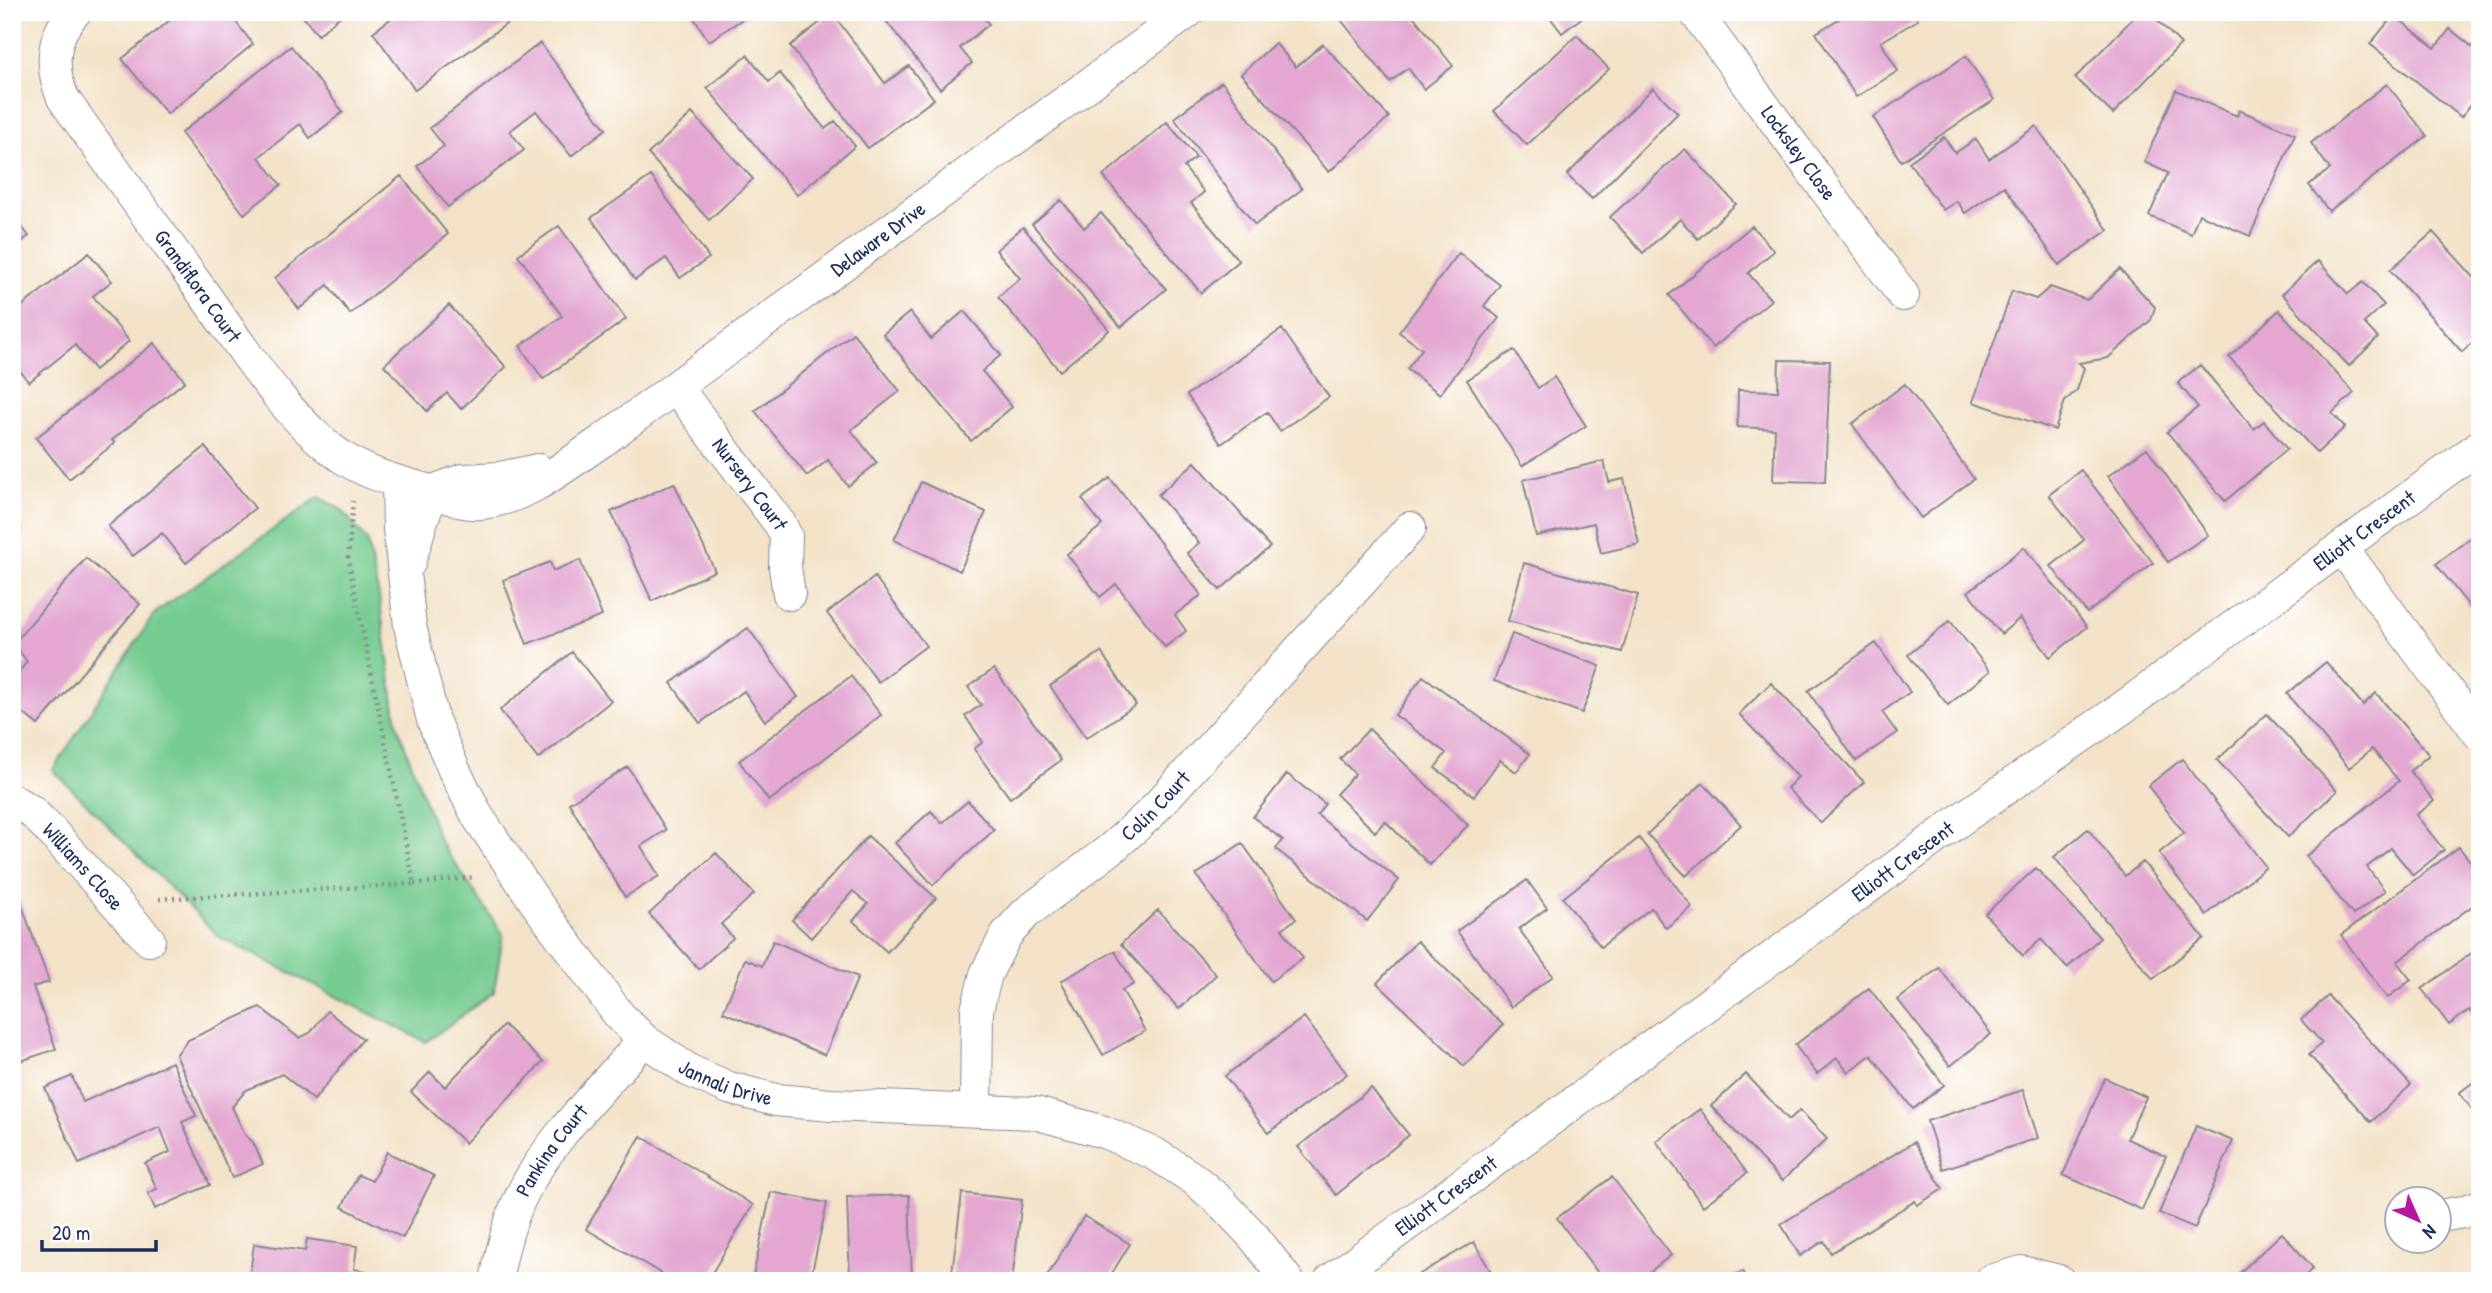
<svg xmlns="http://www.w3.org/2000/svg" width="2492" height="1293" viewBox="0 0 2492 1293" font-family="'Patrick Hand',sans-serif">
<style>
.green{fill:#76cb90;stroke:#487d77;stroke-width:2}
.building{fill:#e3a7d1}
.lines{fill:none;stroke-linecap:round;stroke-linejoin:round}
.minor-casing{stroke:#878892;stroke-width:34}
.path{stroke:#878892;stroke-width:4.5;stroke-dasharray:2 5;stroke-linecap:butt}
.minor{stroke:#fff;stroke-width:32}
.labels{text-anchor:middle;stroke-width:5;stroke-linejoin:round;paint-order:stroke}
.street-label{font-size:21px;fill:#1b2f5e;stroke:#fff}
</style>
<rect width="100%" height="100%" fill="#fff"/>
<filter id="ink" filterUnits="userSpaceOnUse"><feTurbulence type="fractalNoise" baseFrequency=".0143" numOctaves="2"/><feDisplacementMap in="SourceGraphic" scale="14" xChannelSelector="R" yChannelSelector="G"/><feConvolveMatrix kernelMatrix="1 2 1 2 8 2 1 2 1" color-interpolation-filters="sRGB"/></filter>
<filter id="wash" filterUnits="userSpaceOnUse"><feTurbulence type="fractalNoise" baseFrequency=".00686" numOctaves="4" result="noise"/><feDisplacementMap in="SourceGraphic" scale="28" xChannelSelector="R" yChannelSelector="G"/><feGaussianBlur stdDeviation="1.57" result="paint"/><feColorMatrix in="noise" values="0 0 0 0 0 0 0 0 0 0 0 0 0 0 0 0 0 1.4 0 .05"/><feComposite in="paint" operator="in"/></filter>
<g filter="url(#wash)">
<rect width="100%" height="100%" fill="#f3e2c7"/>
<path class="green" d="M319,497L342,510L367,541L379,596L397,724L439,840L503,934L494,992L426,1042L219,937L53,770L155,613Z"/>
<g id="blocks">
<path class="building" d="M180,12H228L253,44L167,114L122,59Z
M299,12H345L318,35Z
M400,12H502L509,22L415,90L373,32Z
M690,12H753L709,41Z
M897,12H979L989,24L960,48L972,63L940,89L886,21Z
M1335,12H1410L1453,66L1424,89L1408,68L1390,82Z
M1546,12H1589L1562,33Z
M1850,12H1913L1918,20L1881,42L1898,71L1856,97L1816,33Z
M2139,12H2149L2181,44L2113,114L2075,78Z
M832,13L885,83L909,66L934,99L868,148L790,46Z
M2394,15L2435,48L2450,29L2475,49L2480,43V93L2461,117L2370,44Z
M1577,35L1609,69L1527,145L1494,111Z
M540,43L606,129L571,156L536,111L510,131L524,150L448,207L417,166L444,146L430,128Z
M1275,43L1296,67L1323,44L1389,117L1329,172L1241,74Z
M291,46L343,112L310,138L300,124L259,157L281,185L244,214L181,133Z
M747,55L769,82L780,73L825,129L835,121L855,146L797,195L707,88Z
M1966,56L1994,100L1901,161L1873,117Z
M1222,82L1302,189L1255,225L1174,118Z
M2387,84L2427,136L2329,211L2309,185L2330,169L2311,143Z
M1653,88L1678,113L1592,199L1567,175Z
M2176,90L2237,116L2239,110L2295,134L2250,236L2199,214L2191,234L2149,216L2168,173L2144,162Z
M692,113L753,179L709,220L648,154Z
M1167,122L1196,157L1184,167L1204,192L1191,203L1239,261L1201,293L1103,176Z
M2036,126L2108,230L2059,265L2004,186L1965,213L1957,201L1943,210L1909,162L1944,137L1955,153L1976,139L1989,159Z
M1685,149L1736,204L1698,239L1680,219L1643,253L1610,217Z
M401,176L448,234L350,314L328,285L299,309L275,278Z
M651,176L709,258L680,278L666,258L635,280L591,218Z
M1061,200L1084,228L1101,213L1166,289L1121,327L1032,224Z
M12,214L29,236L12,250Z
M559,226L626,319L543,379L520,346L562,316L518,255Z
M1752,226L1774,251L1748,273L1771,300L1713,348L1669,295Z
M1023,227L1109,330L1060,371L998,297L1020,278L996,250Z
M2433,232L2480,284V336L2462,352L2390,270Z
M89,253L112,281L93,296L129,341L95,370L75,345L29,382L12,361V314Z
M1459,253L1500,285L1484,306L1499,318L1440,394L1407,369L1422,349L1399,332Z
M2318,261L2348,294L2363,282L2384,305L2364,323L2378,338L2349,366L2282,294Z
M2120,269L2155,307L2151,320L2108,358L2079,363L2084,368L2077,390L2065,401L2055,430L1973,402L2012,291L2036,299L2050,287L2087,300Z
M449,305L506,367L461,409L447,393L427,411L384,365Z
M2279,310L2354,393L2332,413L2345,427L2317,453L2229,357Z
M964,311L1001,355L982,371L1012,407L971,441L883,334L910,312L931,339Z
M1282,329L1329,397L1280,431L1267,412L1221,444L1187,395Z
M853,333L900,391L851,430L877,463L848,486L828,460L807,476L755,411Z
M154,343L185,381L112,440L115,443L69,479L36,438Z
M1514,350L1538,388L1554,377L1586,426L1522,466L1467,380Z
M1779,360L1830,361L1825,482L1773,481L1775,429L1737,427L1738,390L1778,391Z
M2200,365L2254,429L2264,421L2287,449L2225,501L2167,432L2198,407L2178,383Z
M1905,384L1974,479L1921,518L1852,424Z
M205,447L255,508L186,563L162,533L133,556L108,526Z
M2147,448L2208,535L2168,562L2108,476Z
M1604,461L1609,482L1624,479L1639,544L1601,553L1594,523L1536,536L1523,480Z
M1195,462L1270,547L1220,590L1187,553L1199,543L1158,495Z
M2081,470L2153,563L2087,613L2051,566L2084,540L2049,495Z
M1110,478L1201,595L1175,615L1186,631L1165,647L1116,584L1100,597L1067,554L1102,525L1082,499Z
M921,482L986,512L960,571L894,540Z
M674,483L715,571L652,601L611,512Z
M12,527L21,529L14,578H12Z
M2477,533L2480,537V620L2436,564Z
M2024,547L2087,627L2050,657L2020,618L2001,634L1968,592Z
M86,558L140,604L38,725L12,704V680L27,662L14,643Z
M580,560L602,616L527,644L503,580L550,562L553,571Z
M1524,563L1638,595L1622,652L1508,621Z
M875,577L926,646L878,682L827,613Z
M1950,621L1990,671L1948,705L1908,655Z
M748,628L798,697L765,721L744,691L700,723L671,683Z
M1512,634L1600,666L1582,713L1494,681Z
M1876,643L1910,692L1882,712L1897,733L1856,761L1808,691Z
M572,652L611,701L538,759L500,710Z
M1101,652L1136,705L1086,738L1050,686Z
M2326,662L2363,705L2376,693L2429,755L2410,771L2434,801L2416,815L2444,850L2413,875L2391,848L2367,867L2385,891L2353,915L2306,856L2399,781L2372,749L2349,768L2287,694Z
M994,669L1061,760L1010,798L974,749L983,742L965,716L981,705L968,687Z
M851,676L881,715L769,801L739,761Z
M1423,676L1530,754L1516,772L1500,760L1474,796L1435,768L1446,753L1395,715Z
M1771,683L1864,782L1821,823L1787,788L1798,777L1739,714Z
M2267,714L2337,791L2288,837L2217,760Z
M1369,729L1468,825L1430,865L1385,821L1375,832L1336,794L1355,774L1340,759Z
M2182,759L2266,867L2206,915L2159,853L2184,833L2148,786Z
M628,767L666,830L641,846L659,876L625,897L569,803Z
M1287,774L1325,804L1317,815L1399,880L1367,921L1276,849L1283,840L1253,817Z
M1703,783L1741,825L1686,876L1647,834Z
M968,801L994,830L933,885L895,843L931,811L942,823Z
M2088,829L2125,876L2143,862L2204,938L2153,979L2054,857Z
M868,836L936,898L887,952L853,921L868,904L853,891L811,938L792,920Z
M1639,838L1692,907L1666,928L1651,908L1601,947L1563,898Z
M1242,843L1296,919L1282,929L1303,958L1271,981L1196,875Z
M2459,847L2480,874V900L2397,962L2411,980L2387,998L2341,935Z
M716,853L754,894L721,924L733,938L699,969L649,914Z
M2036,868L2100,938L2067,968L2041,939L2023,956L1985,914Z
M1527,880L1547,908L1519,929L1553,976L1511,1007L1457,931Z
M20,900L49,982L33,987L56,1049L12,1064V902Z
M1158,910L1216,975L1179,1009L1121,944Z
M773,941L858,977L825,1055L723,1012L745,959L762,966Z
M1417,941L1503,1025L1464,1066L1377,983Z
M2480,947V1024L2469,1010L2449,1025L2422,989Z
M1115,951L1134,984L1122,990L1145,1031L1103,1055L1061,981Z
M1939,968L1991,1034L1950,1066L1898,1000Z
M1869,988L1944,1085L1913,1109L1871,1055L1848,1072L1837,1058L1817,1074L1795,1045Z
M2328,996L2411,1085L2371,1122L2309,1055L2322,1043L2301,1020Z
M260,1007L299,1038L310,1033L327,1011L363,1039L314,1100L282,1074L246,1090L232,1107L245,1135L253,1142L263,1164L232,1178L176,1055L188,1040Z
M1304,1017L1347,1074L1268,1133L1225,1076Z
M504,1025L543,1062L465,1143L411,1092L430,1072L445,1087Z
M172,1062L196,1116L182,1122L210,1185L155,1209L148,1193L157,1189L145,1163L170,1152L160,1127L79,1164L45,1088L72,1076L83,1102Z
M1746,1074L1789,1120L1800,1110L1827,1139L1782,1181L1711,1106Z
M2480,1077V1119L2459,1093Z
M2105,1078L2146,1097L2127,1139L2166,1156L2142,1210L2063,1175Z
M1371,1088L1409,1135L1336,1195L1298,1147Z
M2023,1090L2038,1138L1943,1169L1927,1121Z
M1700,1109L1747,1173L1703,1206L1656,1141Z
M2196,1126L2233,1141L2195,1228L2159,1213Z
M641,1136L753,1205L707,1281H674L586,1229Z
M1914,1142L1943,1189L1917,1205L1915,1201L1831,1253L1824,1241L1800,1256L1781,1224Z
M387,1152L434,1176L403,1238L342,1207L358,1175L372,1181Z
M1612,1177L1671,1255L1638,1281H1604L1557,1218Z
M771,1192L827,1203L810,1281H752Z
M962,1193L1022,1200L1012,1281H951Z
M909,1195L912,1281H850L847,1197Z
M1084,1216L1130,1244L1107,1281H1044Z
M2282,1233L2313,1268L2300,1281H2231Z
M307,1239L357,1246L354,1269L367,1271L366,1281H249L254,1244L305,1251Z
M1474,1242L1496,1281H1424L1420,1274Z
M1743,1271L1748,1281H1724Z"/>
</g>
</g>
<g filter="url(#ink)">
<use href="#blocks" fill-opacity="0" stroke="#878892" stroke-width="2"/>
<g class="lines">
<defs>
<g id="minor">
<path id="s1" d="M75,12C51,36 50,68 63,98C111,166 160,233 208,300C246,353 288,420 342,457C368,475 400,482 430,491C448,496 461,505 481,503C528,498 563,467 602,441L1188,12"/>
<path id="s2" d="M1695,12L1903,295"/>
<path id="s3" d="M676,387L780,524L786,536L785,567L789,594"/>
<path id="s4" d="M398,483L399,529L410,626L433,720L454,770L478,817L536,903L619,1015L644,1040L690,1071L729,1088L776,1100L831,1105L1035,1113L1104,1132L1155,1154L1194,1179L1221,1202L1254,1237L1288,1281"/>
<path d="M433,491L463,480L500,478L538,470"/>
<path d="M2342,548L2480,735"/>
<path d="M409,563L422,520L433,491"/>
<path id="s5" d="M12,800L31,811L51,831L149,940"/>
<path id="s6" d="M976,1109L977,1010L986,974L1006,935L1026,913L1112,848L1150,814L1410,528"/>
<path d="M2440,1216L2463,1212L2480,1206"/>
<path id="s7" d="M496,1281C501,1254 507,1228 518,1203C543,1145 602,1088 644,1040"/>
<path id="s8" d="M1330,1281L1964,817L2121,709L2480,446"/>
<path d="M1990,1281L2022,1272L2059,1281"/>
</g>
</defs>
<use href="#minor" class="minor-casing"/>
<path class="path" d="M414,884L476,877
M159,899L414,884L348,558L353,501"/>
<use href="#minor" class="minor"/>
</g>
</g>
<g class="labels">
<g class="street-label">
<text dy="7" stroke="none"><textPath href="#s2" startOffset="175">Locksley Close</textPath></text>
<text dy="7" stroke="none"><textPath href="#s1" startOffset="1176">Delaware Drive</textPath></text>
<text dy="7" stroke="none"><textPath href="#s1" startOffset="324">Grandiflora Court</textPath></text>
<text dy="7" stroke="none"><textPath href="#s3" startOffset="122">Nursery Court</textPath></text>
<text dy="7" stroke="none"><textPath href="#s8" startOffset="1278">Elliott Crescent</textPath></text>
<text dy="7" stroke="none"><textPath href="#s6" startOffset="378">Colin Court</textPath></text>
<text dy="7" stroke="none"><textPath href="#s8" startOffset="710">Elliott Crescent</textPath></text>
<text dy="7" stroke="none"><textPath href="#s5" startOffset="98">Williams Close</textPath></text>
<text dy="7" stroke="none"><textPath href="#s4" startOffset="719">Jannali Drive</textPath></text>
<text dy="7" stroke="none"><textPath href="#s7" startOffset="144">Pankina Court</textPath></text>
<text dy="7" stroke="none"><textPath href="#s8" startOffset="144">Elliott Crescent</textPath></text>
</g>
</g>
<rect width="2492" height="1293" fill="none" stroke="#fff" stroke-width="42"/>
<g transform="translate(2418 1220) rotate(135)"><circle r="33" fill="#ffffff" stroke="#a4acbf" stroke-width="2"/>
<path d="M0-5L12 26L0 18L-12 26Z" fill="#b5179e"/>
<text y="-10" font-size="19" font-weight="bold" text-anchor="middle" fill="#1b2f5e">N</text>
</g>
<path d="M42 1240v10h114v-10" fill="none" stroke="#1b2f5e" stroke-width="3.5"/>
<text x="52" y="1240" font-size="21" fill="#1b2f5e" stroke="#ffffff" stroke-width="5" paint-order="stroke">20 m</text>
</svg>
